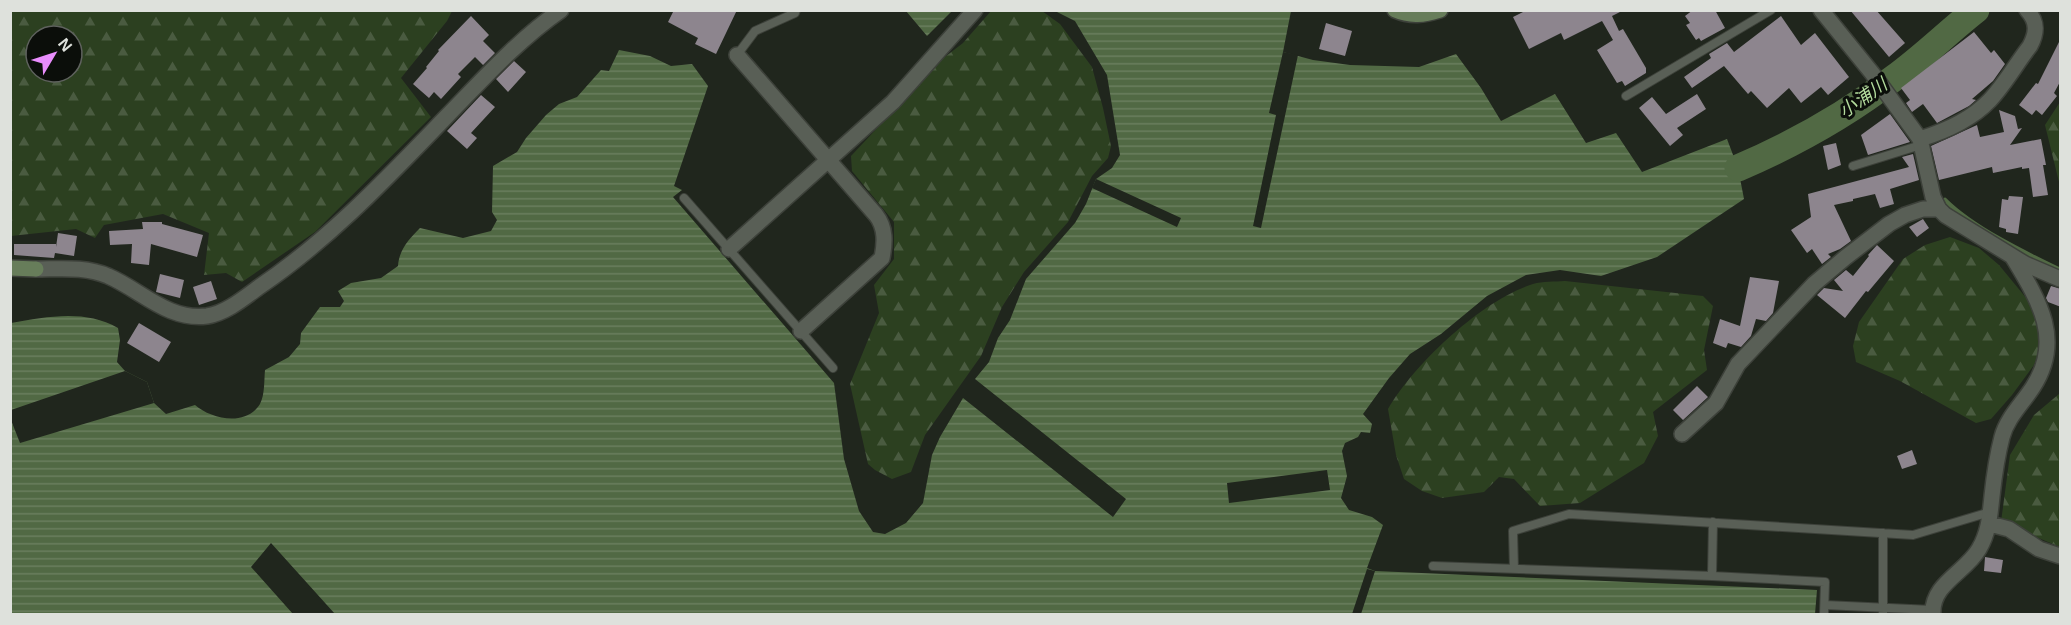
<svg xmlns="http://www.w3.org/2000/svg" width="2071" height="625" viewBox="0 0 2071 625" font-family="Helvetica,'Noto Sans JP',sans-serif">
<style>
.forest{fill:url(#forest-firs);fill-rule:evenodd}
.water{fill:url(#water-rules)}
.pier{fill:#20261d}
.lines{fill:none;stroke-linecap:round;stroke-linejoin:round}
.stream{stroke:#516944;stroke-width:4.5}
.river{stroke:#516944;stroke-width:27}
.building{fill:#8d858e}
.lane-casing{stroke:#3d413a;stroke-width:10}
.street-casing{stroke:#3d413a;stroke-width:18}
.secondary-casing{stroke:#3d413a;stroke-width:18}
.lane{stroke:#595f56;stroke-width:8}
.street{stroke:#595f56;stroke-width:15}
.secondary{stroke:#677d5a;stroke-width:15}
.labels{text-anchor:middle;stroke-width:6;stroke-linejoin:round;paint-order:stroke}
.water-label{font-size:18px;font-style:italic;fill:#b2da9c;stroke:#0b0e0a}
</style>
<defs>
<pattern id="forest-firs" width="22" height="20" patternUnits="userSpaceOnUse" patternTransform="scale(1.5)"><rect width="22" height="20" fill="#2c4020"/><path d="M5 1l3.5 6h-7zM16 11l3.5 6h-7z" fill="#4a5b40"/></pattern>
<pattern id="water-rules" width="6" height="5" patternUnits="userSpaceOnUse" patternTransform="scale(1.5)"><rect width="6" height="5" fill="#516944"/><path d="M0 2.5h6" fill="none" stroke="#6a7e5e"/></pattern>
</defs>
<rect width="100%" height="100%" fill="#20261d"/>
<path class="forest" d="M11,10H452V11L447,21L401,78L431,117L315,232L242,282L226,273L204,275L209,233L163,214L104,225L95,238L76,229L11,236ZM36,36H72V72H36Z
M991,11H1042L1060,24L1092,67L1103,108L1111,146L1108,158L1092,176L1068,222L1024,272L1002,307L981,356L925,435L911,472L892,479L875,470L868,464L850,384L879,313L874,285L894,259V222L852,171L851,156L941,60L963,43Z
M2060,102V186L2045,125Z
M1950,237L1979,248L1999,265L2027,299L2039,328L2041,346L2034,365L2012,395L1991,419L1976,423L1900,381L1856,362L1853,346L1859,322L1903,259L1925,245Z
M1565,281L1703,296L1713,306L1704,350L1707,370L1653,412L1658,436L1644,463L1580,503L1540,506L1514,479L1499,477L1484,492L1442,498L1422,491L1404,479L1396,455L1388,409C1415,363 1482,300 1533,284C1543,281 1555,282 1565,281Z
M2059,394H2060V547L2001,522L2010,455L2034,415Z"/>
<path class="water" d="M1053,10L1291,11L1283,52L1313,60L1350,65L1419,67L1456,54L1481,88L1501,121L1555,94L1586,143L1616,133L1642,172L1727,139L1738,168L1744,199L1657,257L1601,276L1560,270L1526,275L1487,296L1441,334L1410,354L1389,378L1363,414L1372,424L1370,433L1361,432L1358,437L1345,443L1342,451L1347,476L1341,498L1349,510L1372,517L1383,525L1367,568L1375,571L1817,590L1815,614H11V323C47,317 84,309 118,328L120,340L117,362L125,371L147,382L154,403L166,414L195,405C211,419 246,427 260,404C265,394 264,380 265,370L289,357L300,344L301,333L320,307H340L344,301L338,291L351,283L381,278L398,266C399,250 409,239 420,228L463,238L491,231L497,220L492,212L493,166L517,152L526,138L546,115L559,104L577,97L601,70L609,71L619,50L650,56L671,66L692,64L708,86L674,186L682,190L673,197L834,383L844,459L859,511L873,532L885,534L906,523L923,503L932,455L940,437L963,398L1113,517L1126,499L975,379L989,362L998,338L1010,320L1026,279L1075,223L1086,204L1096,179L1112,168L1120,155L1107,75L1075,21Z
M906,11H952L927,36Z"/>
<path class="pier" d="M1283,52L1298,55L1261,228L1253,226L1276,115L1269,113Z
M1096,179L1181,218L1177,227L1092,188Z
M125,371L147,382L154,403L20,443L11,420V410Z
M1327,470L1330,490L1229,503L1227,483Z
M271,543L335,614H293L251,567Z
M1367,569L1375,571L1361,614H1352Z"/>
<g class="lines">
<path class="stream" d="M1945,200C1973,228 2025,253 2060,270"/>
<path class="river" d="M1738,168C1794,144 1846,115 1894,78C1923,57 1948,32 1976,10"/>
</g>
<path class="building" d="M674,10H737L716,54L695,44L698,38L668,22Z
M1527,10H1624L1612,16L1619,31L1623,29L1646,68V73L1625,86L1622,81L1617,83L1597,50L1613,40L1602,21L1564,40L1561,33L1529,49L1513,17Z
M1693,10H1715L1725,28L1701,41L1699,38L1696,40L1686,25L1690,23L1685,16Z
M1850,10H1876L1905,43L1889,57Z
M471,16L489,35L483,41L495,53L483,65L475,57L458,74L461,77L441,99L434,92L429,98L413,84L427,68L426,67L439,51L438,50Z
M1781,16L1801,45L1815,33L1849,77L1828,95L1821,87L1801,103L1789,88L1767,108L1751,91L1748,94L1724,66L1692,88L1684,77L1711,58L1709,54L1727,43L1734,52Z
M1326,23L1352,31L1345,56L1319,49Z
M1974,32L1991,53L1994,50L2005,64L1993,81L1972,99L1976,100L1969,106L1937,123L1923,104L1912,112L1906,103L1910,100L1901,88Z
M2061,38V80L2054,93L2057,96L2042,115L2036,110L2032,115L2019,105L2036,83L2038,84Z
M514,61L526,72L508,92L496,79Z
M1697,94L1706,109L1677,128L1683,135L1670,146L1639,108L1652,97L1666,114Z
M481,95L495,107L471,133L477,138L467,149L447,131Z
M1999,110L2015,116L2018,129L2022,128L2010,145L2041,139L2046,165H2043L2048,195L2033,197L2029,168L2022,169V167L1993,173L1992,167L1939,180L1931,146L1977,125L1980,137L2004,132Z
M1890,114L1910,142L1868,155L1861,135Z
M1836,143L1841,165L1828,170L1823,146Z
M1913,154L1919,180L1890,189L1894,204L1880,208L1875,194L1853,199V201L1834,205L1851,241L1840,249L1828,254L1831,257L1822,264L1812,249L1807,253L1791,230L1811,217L1808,194L1909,167L1902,157Z
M2009,196L2023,197L2018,234L2006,232V229L1999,227L2002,199L2008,200Z
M1923,219L1929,228L1917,237L1909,227Z
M142,222H162V224L203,235L197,257L151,244L149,265L131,263L132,244L110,245L109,231L143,229Z
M58,233L77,236L74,256L55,253L54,258L14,255V244H56V247Z
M1877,245L1894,261L1868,292L1866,291L1845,318L1817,295L1824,288L1843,291L1834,280L1846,270L1853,276L1869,256L1868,255Z
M160,274L184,280L180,298L156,292Z
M1750,277L1779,281L1773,313L1766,321L1756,319L1751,336L1741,347L1728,343L1726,348L1713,343L1720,319L1740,326Z
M211,281L217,299L199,305L193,287Z
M2051,286L2061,289V307L2048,302L2046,298Z
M139,323L171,342L159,362L127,343Z
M1697,386L1708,397L1683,420L1673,410Z
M1912,450L1917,464L1902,469L1897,456Z
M1985,557L2003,560L2001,573L1984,571Z"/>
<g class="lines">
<defs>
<path id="lane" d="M737,55L755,31L795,13L796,10
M1626,96L1771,10
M1853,166L1921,145
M684,198L833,368
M1433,566L1712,576L1825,582L1824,614
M1514,569L1513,531L1569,514L1913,535L1990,512
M1712,576L1713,522
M1825,605L1932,610
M1883,614V533"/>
<path id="street" d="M1821,10L1872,73L1920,139L1933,197L1939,209L1945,215L2025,264L2060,279
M737,55L876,215C886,228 885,243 882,258L801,331
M1920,139C1946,131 1971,120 1990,100C2005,84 2016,64 2030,46C2037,33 2038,22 2027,10
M729,249L893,102L975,10
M36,269C59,269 86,266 108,276C141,290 168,321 207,316C226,313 244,298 259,287C330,239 388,177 447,116C484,78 518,40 561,10
M1682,434L1716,403L1738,364L1814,284L1846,257L1889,224L1905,215L1923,209H1939
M1990,524L2009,529L2039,549L2060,556
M1933,614C1931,584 1966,572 1979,549C1989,532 1990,515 1992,496C1994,477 1997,456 2002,437C2007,418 2022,404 2033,387C2064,339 2038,299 2012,256"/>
<path id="secondary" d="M1395,10C1411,17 1424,15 1440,10
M10,268L36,269"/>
</defs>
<use href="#lane" class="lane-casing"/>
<use href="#street" class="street-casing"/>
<use href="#secondary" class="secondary-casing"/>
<use href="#lane" class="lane"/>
<use href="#street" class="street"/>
<use href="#secondary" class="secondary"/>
</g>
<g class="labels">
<g class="water-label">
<text transform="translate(1863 98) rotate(-35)" y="6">小浦川</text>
</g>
</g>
<rect width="2071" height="625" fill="none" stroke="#dee1dc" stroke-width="24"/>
<g transform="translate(54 54) rotate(51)"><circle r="28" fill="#0b0e0a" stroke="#5f625e" stroke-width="1.5"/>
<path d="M0-4.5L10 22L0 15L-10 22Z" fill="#e98dfd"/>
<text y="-9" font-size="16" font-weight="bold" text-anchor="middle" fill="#dee1dc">N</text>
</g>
</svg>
